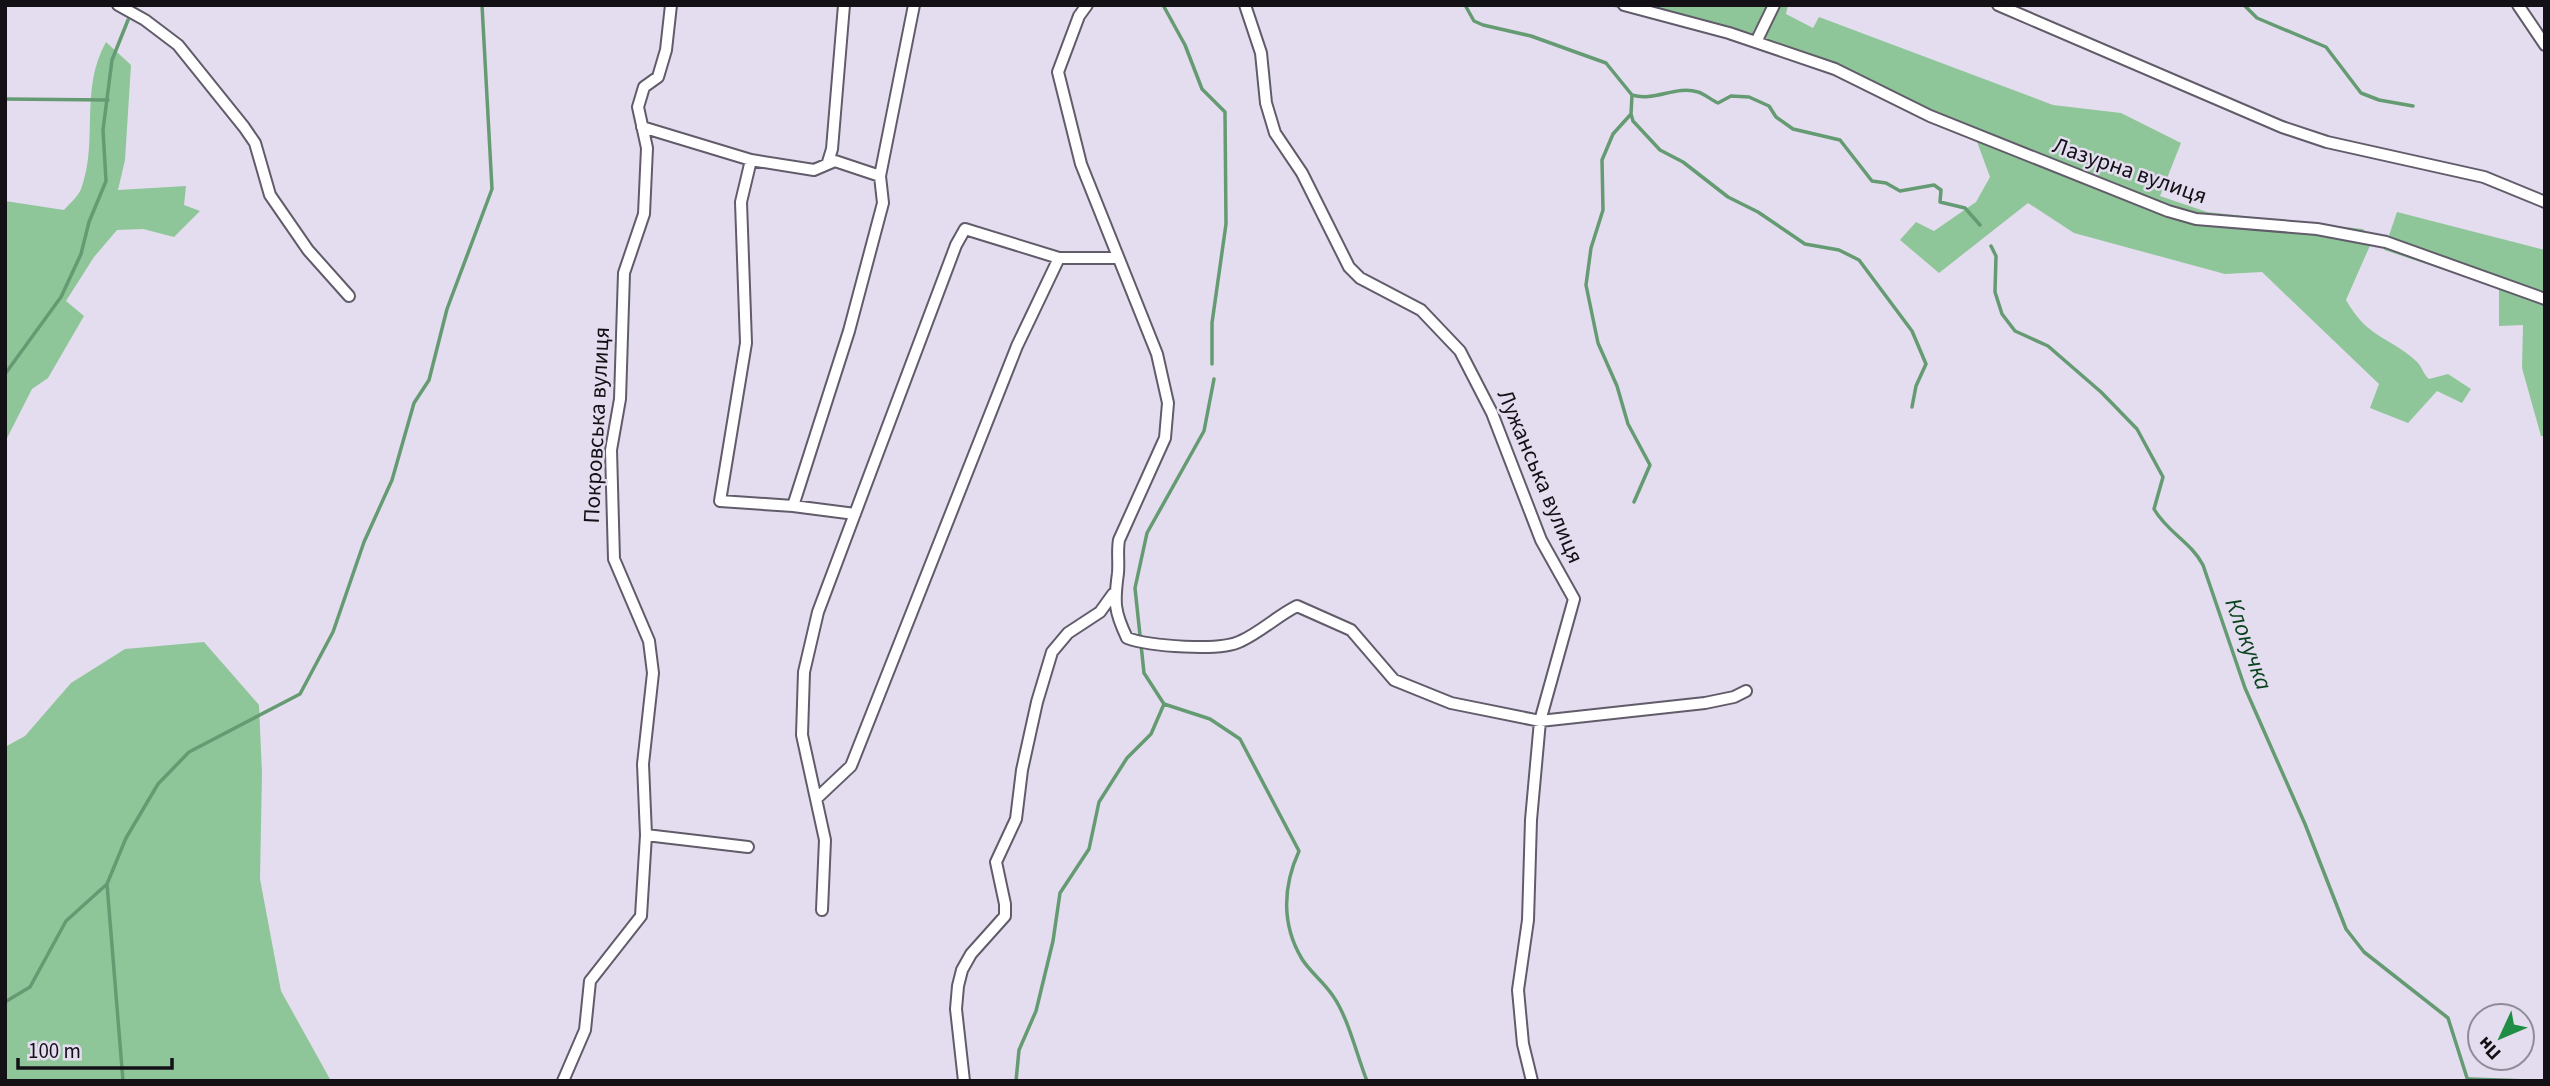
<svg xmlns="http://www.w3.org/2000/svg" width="2550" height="1086" viewBox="0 0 2550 1086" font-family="'Source Sans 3',sans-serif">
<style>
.green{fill:#8fc699}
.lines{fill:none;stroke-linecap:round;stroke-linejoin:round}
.stream{stroke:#659b72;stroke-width:3.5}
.minor-casing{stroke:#615b6a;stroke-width:14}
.minor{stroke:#fff;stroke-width:10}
.labels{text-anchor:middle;stroke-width:5;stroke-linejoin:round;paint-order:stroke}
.street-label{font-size:23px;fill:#131016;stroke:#e4ddef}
.water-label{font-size:24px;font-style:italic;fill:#08431d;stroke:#e4ddef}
</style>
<rect width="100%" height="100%" fill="#e4ddef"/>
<path class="green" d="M1605,5H1788L1786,14L1813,28L1819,17L2053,105L2121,113L2181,143L2160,196L2207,212L2363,229L2372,241L2346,300C2368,339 2389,336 2416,361C2422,366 2423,374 2429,379L2448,374L2471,389L2462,403L2437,391L2408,423L2370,408L2379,384L2262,272L2225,274L2074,233L2028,203L1939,273L1900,240L1916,222L1934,231L1976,202L1990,177L1976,139L1804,60L1728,34Z
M106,42L131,65L125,160L118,190L186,186L184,205L200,211L174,237L143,229L117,230L94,257L66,301L84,316L48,378L32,389L5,442V201L64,210C69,204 78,197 81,189C99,141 79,90 106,42Z
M2397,212L2545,250V436H2541L2522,368L2523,325L2499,326V288L2384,250Z
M204,642L259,705L262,773L260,879L281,991L331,1081H5V747L25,736L71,683L125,649Z"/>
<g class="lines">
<path class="stream" d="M1163,5L1185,45L1202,89L1225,112L1226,224L1212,323V364
M1465,5L1474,21L1483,25L1531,36L1606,63L1632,95C1654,102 1676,85 1698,92C1705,94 1711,100 1718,103L1731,96L1749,97L1769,106L1776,117L1793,129L1840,140L1872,181L1886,183L1900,191L1934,185L1941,190L1940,202L1965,208L1980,225
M2244,5L2257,18L2326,47L2361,93L2379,100L2413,106
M1632,95L1631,114L1613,134L1602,160L1603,210L1591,248L1586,285L1598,343L1617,386L1628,424L1650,465L1634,502
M5,99L108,100
M1631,114L1633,121L1660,150L1683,162L1728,197L1758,212L1805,244L1839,250L1859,260L1912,331L1926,364L1916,386L1912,407
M1991,246L1996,256L1995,292L2002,314L2015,331L2048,346L2101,392L2137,429L2163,477L2154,509C2167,532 2191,542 2203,565L2245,688L2305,824L2346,929L2364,952L2448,1018L2468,1081
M5,374L61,297L81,254L89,222L106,181L103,130L112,60L128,20
M1214,379L1204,431L1147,533L1135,588L1144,673L1164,704L1210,719L1240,739L1299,851C1283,886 1281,924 1302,959C1310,972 1324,982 1333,996C1348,1017 1357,1056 1367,1081
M5,1002L30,987L66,921L107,884
M2469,1079L2529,1081
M123,1081L107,884L126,838L158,784L189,752L300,694L333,632L364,542L392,480L414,403L429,380L447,309L492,189L482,5
M1016,1081L1019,1050L1036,1011L1053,941L1060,893L1089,849L1099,802L1127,758L1151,734L1164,704"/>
<defs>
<path id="minor" d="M118,5L145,20L178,45L244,127L255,143L270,195L308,250L349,296
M1087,5L1079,16L1058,72L1081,164L1157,354L1168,403L1165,438L1119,540C1117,551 1119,562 1118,573C1114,602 1114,611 1127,638C1149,646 1220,652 1241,641C1261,632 1277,616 1297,606L1351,630L1394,680L1451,703L1540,721L1705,703L1734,697L1746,691
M1245,5L1261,53L1266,103L1275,133L1302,173L1349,267L1360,278L1421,310L1460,351L1492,413L1541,540L1574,599L1540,721L1531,820L1528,920L1518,990L1523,1044L1532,1081
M1624,5L1729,33L1835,69L1930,116L2168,211L2196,219L2317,229L2386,242L2545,299
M1998,5L2282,127L2327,142L2484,177L2545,202
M2518,5L2545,45
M1756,42L1774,5
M642,127L751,160L814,170L835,161L880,176
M751,160L741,202L746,343L720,501L793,506
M828,162L832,149L844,5
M855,514L793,506L849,331L883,203L880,176L914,5
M816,799L851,766L1017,346L1059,258H1116
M646,835L748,847
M822,910L825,840L802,735L804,672L818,612L956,245L965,229L1059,258
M563,1081L585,1030L590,981L641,916L646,835L643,764L653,673L649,641L614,559L611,450L620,399L624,273L644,214L647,148L638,107L644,87L658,77L666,50L671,5
M964,1081L956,1009L958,986L962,970L971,954L1005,916V904L996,862L1016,819L1022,770L1037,702L1052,652L1068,633L1100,612L1113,594"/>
</defs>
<use href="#minor" class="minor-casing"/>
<use href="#minor" class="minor"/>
</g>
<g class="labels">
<g class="street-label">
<text transform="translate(2130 170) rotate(19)" y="8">Лазурна вулиця</text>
<text transform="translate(596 425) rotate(-87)" y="8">Покровська вулиця</text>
<text transform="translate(1541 476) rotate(67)" y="8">Лужанська вулиця</text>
</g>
<g class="water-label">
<text transform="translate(2249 644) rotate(70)" y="8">Клокучка</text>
</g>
</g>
<rect width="2550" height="1086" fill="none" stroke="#131016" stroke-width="14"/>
<g transform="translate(2501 1037) rotate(226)"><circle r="33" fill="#e4ddef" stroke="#908b98" stroke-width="2"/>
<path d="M0-5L12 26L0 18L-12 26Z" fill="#1f8d46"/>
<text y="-10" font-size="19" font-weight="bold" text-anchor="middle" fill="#131016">Пн</text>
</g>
<path d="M18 1058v10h154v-10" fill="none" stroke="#131016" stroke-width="3.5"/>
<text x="28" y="1058" font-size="21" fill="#131016" stroke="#e4ddef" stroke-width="5" paint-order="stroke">100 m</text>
</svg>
